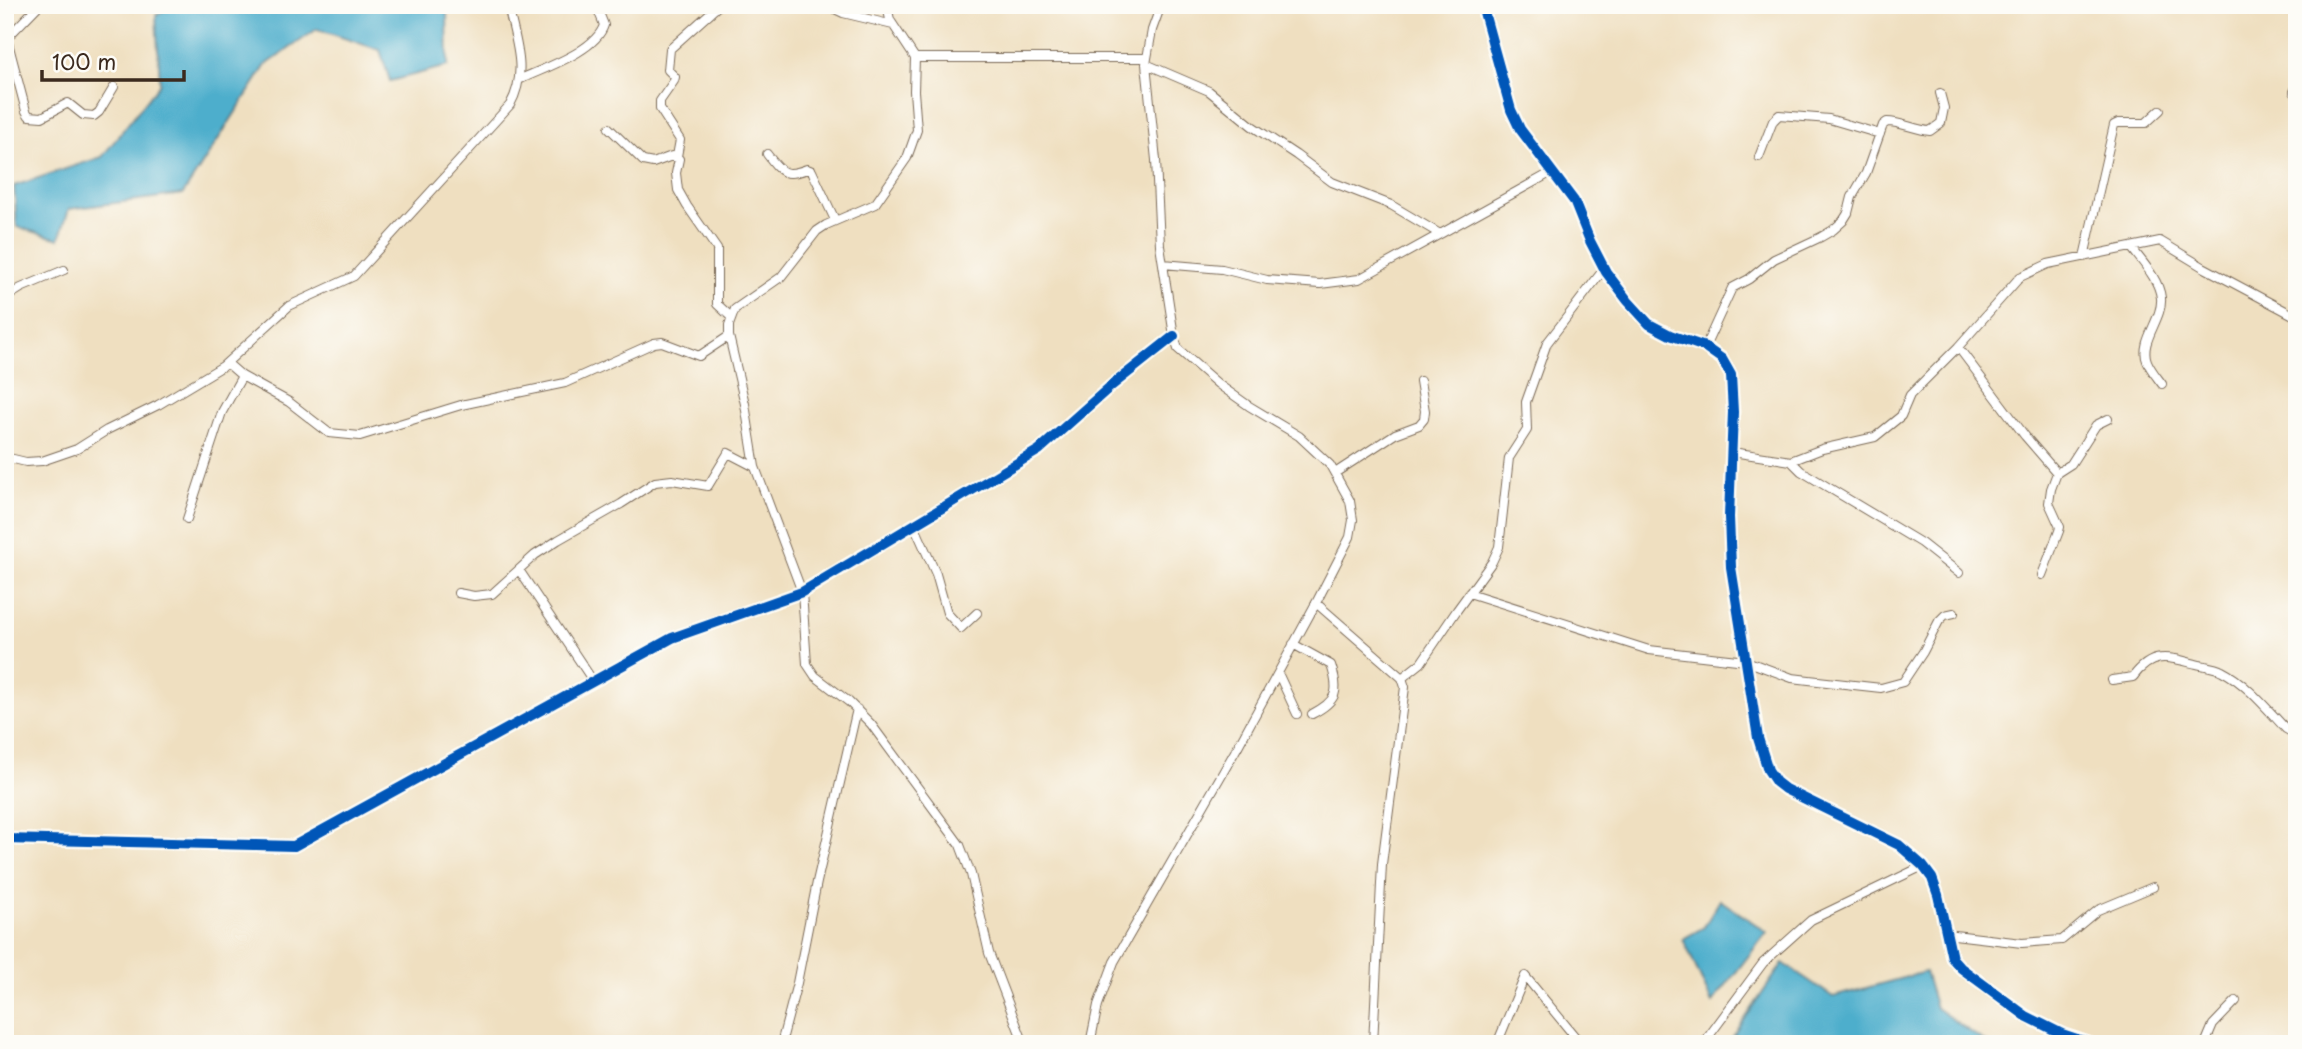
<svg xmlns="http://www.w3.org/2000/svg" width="2302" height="1049" viewBox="0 0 2302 1049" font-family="'Playpen Sans',sans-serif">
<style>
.water{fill:#4daecc;stroke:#446c75;stroke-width:2}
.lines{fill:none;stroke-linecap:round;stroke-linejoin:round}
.minor-casing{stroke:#7a6957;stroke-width:10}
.minor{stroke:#fff;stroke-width:8}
.cycleway-casing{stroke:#fdfcf7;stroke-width:15}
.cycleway{stroke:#0057b8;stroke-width:10}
</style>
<rect width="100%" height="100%" fill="#fdfcf7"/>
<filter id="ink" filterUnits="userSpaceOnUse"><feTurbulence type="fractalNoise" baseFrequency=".0143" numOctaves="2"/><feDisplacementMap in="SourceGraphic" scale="14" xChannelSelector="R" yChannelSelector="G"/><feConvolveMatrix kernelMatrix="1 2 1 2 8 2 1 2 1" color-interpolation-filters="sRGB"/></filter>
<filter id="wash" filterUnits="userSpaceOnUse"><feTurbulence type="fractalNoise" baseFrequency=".00686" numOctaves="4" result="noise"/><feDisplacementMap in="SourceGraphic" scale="28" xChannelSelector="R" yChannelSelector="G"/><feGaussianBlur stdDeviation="1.57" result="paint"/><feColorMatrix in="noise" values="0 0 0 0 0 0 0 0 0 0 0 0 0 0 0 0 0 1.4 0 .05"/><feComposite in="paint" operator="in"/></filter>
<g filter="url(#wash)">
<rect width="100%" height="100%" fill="#efdfc0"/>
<path class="water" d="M173,5H443L447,9L448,66L390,81L380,50L317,29L266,65L183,194L69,209L59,239L17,227L14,186L102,157L160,83L156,15Z
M1720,900L1767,932L1712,1003L1683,939L1704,927Z
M1783,963L1833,997L1925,972L1936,1008L1988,1044H1728Z"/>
</g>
<g filter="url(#ink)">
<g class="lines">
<defs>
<path id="minor" d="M826,5L843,13L893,25
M887,5L890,20L915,58L914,91L917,130L907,158L875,204L826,225L817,231L781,277L735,309L729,325V336L745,404L755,467L802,592L807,664L815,676L849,702L871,724L960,845L971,874L989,953L1024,1044
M1482,5L1511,110L1520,129L1574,201L1590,241L1606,272L1628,301L1649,324L1670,335L1705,347L1722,359L1731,375L1733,412L1729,517L1731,567L1758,738L1768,770L1776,782L1785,789L1899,845L1923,866L1932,878L1938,895L1952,958L1961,968L2026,1016L2062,1034L2092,1044
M7,39L26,111L29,116L42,117L68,103L83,115L94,116L99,112L114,87
M5,40L39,5
M915,58H1147
M1146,64L1209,91L1252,126L1296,155L1332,182L1391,205L1440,234
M521,79C544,68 596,51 604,25L596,5
M2294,92L2297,85
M609,128L643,161L653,163L672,156L679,159L676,173L678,190L687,206L717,249V304L731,317
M767,154C781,172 784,178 807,169L812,171L835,220
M677,156L680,140L660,109V101L674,81L675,77L668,70L670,49L719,5
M1759,157L1773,121L1779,115L1829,119L1880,134
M2131,247C2142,262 2159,279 2161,298C2163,319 2139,341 2147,361C2150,369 2157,377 2162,384
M2084,257L2114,125L2118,123H2146L2160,110
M1163,264L1222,269L1267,280L1320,284L1359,279L1552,172
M5,298L21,288L64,270
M1705,347L1732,288L1749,279L1774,259L1821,237L1833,230L1843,221L1848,213L1852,197L1866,173L1883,125L1887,122C1902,122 1915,130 1930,131L1941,123L1944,108L1940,93
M1958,347L2025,436L2057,473
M227,363L242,376L289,402L329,433L360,436L461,405L565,383L654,343L662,342L699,356L729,336
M1732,452L1791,461L1822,449L1875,437L1901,416L1910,395L1958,347L2020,277L2048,264L2160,241L2203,267L2297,317
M5,457L26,462L42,461L77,449L107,430L158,405L223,366L289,306L354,276L510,105C529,71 515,41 508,5
M1791,461L1801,471L1921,543L1959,573
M1335,473L1395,434L1419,425L1424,419L1425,411L1420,381
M187,519L222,412L242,376
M914,525L936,574L947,613L961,628L977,613
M519,570L593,681
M2042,575L2059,531L2060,527L2049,503L2051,489L2057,473L2071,464L2096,425L2108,419
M458,593L474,596L492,594L535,555L558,540L621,504L655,482L672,480L708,486L728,453L755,467
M1469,593L1649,650L1746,661L1792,678L1809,680L1881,688L1903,682L1923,652L1939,621L1945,615L1954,613
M1316,603L1402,678L1405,687L1382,864L1373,1044
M1293,644L1331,665C1340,692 1337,701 1312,714
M1278,673L1297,714
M1402,678L1421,663L1457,610L1492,562L1499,547L1509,458L1527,430L1526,402L1547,343L1604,269
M2112,680L2133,677C2152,651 2169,657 2196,664C2204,666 2215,667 2222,671C2246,683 2268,710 2286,729L2293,733H2297
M5,839L294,846L672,638L802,592L1039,450L1111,386L1174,336
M1946,934L2022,943L2062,940L2098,910L2153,887
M781,1044L797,983L817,882L857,709
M1090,1044L1098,1005L1114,962L1237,748L1316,603L1350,537L1353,520L1350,501L1330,465L1299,436L1249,406L1218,384L1178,349L1174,336L1160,245L1156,160L1146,64L1152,30L1161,5
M1497,1044L1525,976L1581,1044
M1703,1044L1763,963L1811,920L1923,866
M2205,1044L2213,1025L2236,1001"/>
</defs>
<use href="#minor" class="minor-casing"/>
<use href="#minor" class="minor"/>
<defs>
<path id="cycleway" d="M1482,5L1511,110L1520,129L1574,201L1590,241L1606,272L1628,301L1649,324L1670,335L1705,347L1722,359L1731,375L1733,412L1729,517L1731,567L1758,738L1768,770L1776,782L1785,789L1899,845L1923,866L1932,878L1938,895L1952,958L1961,968L2026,1016L2062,1034L2092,1044
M5,839L294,846L672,638L802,592L1039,450L1111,386L1174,336"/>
</defs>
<use href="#cycleway" class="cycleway-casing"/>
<use href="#cycleway" class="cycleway"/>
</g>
</g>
<rect width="2302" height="1049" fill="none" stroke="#fdfcf7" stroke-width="28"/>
<path d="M42 70v10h142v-10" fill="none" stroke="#3b2a1e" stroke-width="3.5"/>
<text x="52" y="70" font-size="21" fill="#3b2a1e" stroke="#fdfcf7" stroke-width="5" paint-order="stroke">100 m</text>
</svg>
